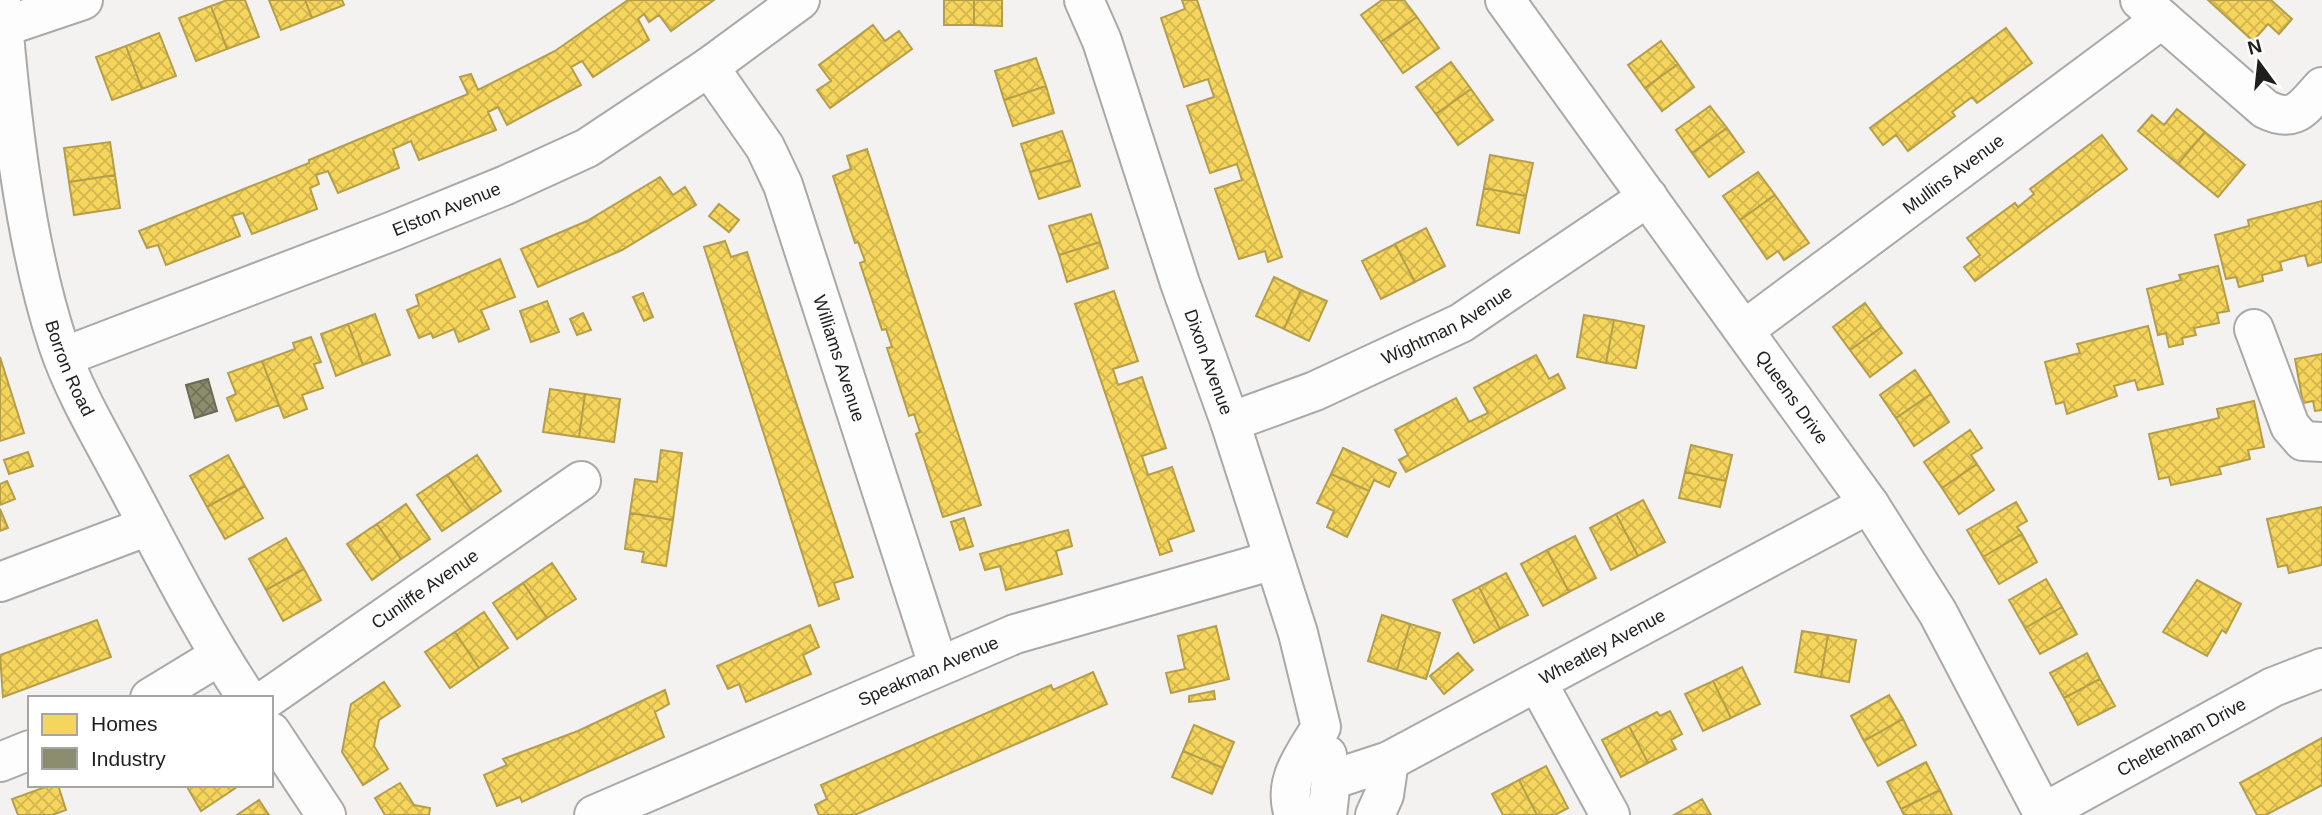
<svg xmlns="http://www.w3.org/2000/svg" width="2322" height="815" viewBox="0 0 2322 815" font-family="Arial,sans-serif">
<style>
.homes{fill:url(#homes-cross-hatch);stroke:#b59e49;stroke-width:2}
.industry{fill:url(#industry-cross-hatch);stroke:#6b6b55;stroke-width:2}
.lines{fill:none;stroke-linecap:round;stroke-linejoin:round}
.minor-casing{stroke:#aaa9a8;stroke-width:42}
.minor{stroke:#fdfdfd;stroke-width:38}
.labels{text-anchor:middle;stroke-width:7;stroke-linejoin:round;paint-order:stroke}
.street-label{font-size:18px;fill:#1e1e1c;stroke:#fff}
</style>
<defs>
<pattern id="homes-cross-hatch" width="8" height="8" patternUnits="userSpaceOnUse" patternTransform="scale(1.75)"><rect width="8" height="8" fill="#f6d55c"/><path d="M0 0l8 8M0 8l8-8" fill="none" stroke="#d2b64f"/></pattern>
<pattern id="industry-cross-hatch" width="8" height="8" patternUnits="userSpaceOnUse" patternTransform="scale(1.75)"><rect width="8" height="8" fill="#8c8c6e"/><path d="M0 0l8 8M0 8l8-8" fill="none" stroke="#72725a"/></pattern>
</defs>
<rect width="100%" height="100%" fill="#f3f2f1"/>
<path class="homes" d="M227,0H245L259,37L227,49L211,6Z
M269,0H305L312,18L281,30Z
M305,0H342L344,5L312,18Z
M628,0H714L671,31L659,15L649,22L644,14L638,19L649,40L593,77L582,61L571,67L581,85L507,125L498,107L488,112L496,130L419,160L411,141L393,149L399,168L338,193L328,171L316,175L319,184L310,188L317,209L252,234L243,213L232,216L240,236L166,265L158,245L147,248L139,231L309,163V160L468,94L460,77L471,74L478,90L555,51Z
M944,0H974V25H944Z
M974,0H1002V26L974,25Z
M1182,0H1197L1282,257L1268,262L1265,251L1239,259L1215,189L1242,180L1237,164L1210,173L1187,106L1214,97L1208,79L1184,87L1161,18L1185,9Z
M1382,0H1404L1417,17L1381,42L1361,15Z
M2208,0H2271L2292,19L2279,34L2268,24L2253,41Z
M211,6L227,49L196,61L179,18Z
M1417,17L1439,48L1403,73L1381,42Z
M873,25L885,41L899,31L912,49L830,108L817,90L831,81L819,65Z
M2006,28L2032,63L1977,103L1972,97L1952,112L1955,116L1908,151L1896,135L1883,145L1870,128Z
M159,33L176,76L142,89L126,46Z
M1661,41L1678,64L1645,88L1628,65Z
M126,46L142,89L112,100L96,57Z
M1036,58L1046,86L1004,100L995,71Z
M1451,62L1471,89L1436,114L1416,87Z
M1678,64L1694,87L1662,111L1645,88Z
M1046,86L1054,113L1013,126L1004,100Z
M1471,89L1493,120L1458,145L1436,114Z
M1710,106L1727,128L1692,153L1676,130Z
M2177,109L2205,132L2178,164L2138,131L2152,115L2164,125Z
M1727,128L1744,152L1709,177L1692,153Z
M1062,131L1072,160L1030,172L1021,144Z
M2205,132L2245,165L2218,197L2178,164Z
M2102,135L2127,169L1975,281L1964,267L1980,255L1967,238L2015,203L2018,207L2034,194L2030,189Z
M110,142L115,175L69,182L64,148Z
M867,149L981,505L943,517L916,434L920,432L914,414L909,416L887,348L892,347L886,329L882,330L860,263L865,261L858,242L855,243L833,176L851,169L847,156Z
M1490,155L1533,163L1526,196L1484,188Z
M1072,160L1080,186L1039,199L1030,172Z
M1758,172L1775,195L1740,220L1723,196Z
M115,175L120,208L74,215L69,182Z
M660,177L673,195L685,187L696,205L622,250L538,287L521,249L587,221Z
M1484,188L1526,196L1519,233L1477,225Z
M1775,195L1809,243L1784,260L1778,251L1767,259L1740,220Z
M2322,201V262L2308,266L2305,255L2280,262L2282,270L2262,275L2263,281L2239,287L2236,277L2226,279L2215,235L2249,226L2248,220Z
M719,204L739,220L729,232L709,216Z
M1091,214L1100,242L1059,255L1049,226Z
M1426,228L1445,266L1415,282L1395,244Z
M725,241L731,257L747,252L853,577L834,583L839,599L819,606L704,247Z
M1100,242L1108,268L1067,282L1059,255Z
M1395,244L1415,282L1381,299L1362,261Z
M500,259L515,297L481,310L489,329L459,342L454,329L433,338L431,333L419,338L407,310L419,305L416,295Z
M2218,266L2229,311L2217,313L2219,323L2194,328L2196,335L2182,338L2183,344L2169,347L2166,333L2158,335L2147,289L2181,280L2179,275Z
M1274,277L1301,290L1284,329L1256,316Z
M1301,290L1327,301L1309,341L1284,329Z
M1114,291L1138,361L1113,369L1118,385L1142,377L1166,448L1142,456L1148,475L1172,467L1194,531L1168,540L1172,551L1160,555L1075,304Z
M643,293L653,317L644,321L633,297Z
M547,301L559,332L531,342L520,311Z
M1865,303L1882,327L1850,350L1833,327Z
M583,313L591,330L577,335L570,319Z
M375,314L390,355L363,365L348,324Z
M1584,315L1614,320L1606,363L1577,357Z
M1614,320L1644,326L1636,368L1606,363Z
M348,324L363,365L336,376L321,334Z
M2148,326L2163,384L2138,390L2135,380L2114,386L2117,396L2067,414L2064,402L2056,404L2045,362L2080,353L2077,344Z
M1882,327L1902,353L1870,377L1850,350Z
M311,337L321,362L314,364L323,388L302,395L307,409L284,418L262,361L295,349L293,343Z
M2322,354V410L2315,411L2313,401L2303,403L2295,359Z
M1536,355L1549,379L1558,374L1565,388L1406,472L1399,460L1408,455L1395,430L1456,398L1469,422L1488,413L1474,388Z
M0,357L24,433L0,441Z
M262,361L279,405L236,421L227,398L236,394L228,373Z
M1915,370L1931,394L1896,418L1880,395Z
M550,389L585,394L579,437L543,432Z
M585,394L620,399L614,442L579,437Z
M1931,394L1949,422L1914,446L1896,418Z
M2254,401L2264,447L2248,450L2250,459L2219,467L2221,474L2171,485L2169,477L2159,479L2149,434L2219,418L2217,409Z
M1970,430L1982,448L1971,455L1977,464L1942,488L1924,462Z
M1691,445L1732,455L1726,481L1685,472Z
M1343,448L1396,473L1389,487L1374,480L1369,491L1331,474Z
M661,450L682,453L673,520L630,513L635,479L657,482Z
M28,452L33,466L9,474L4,460Z
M228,455L245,486L207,507L190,476Z
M477,455L501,491L472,511L447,475Z
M1977,464L1994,490L1959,514L1942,488Z
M1685,472L1726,481L1720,507L1679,498Z
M1331,474L1369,491L1347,537L1327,527L1334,511L1317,503Z
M447,475L472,511L442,531L417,495Z
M7,481L15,499L0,505V484Z
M245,486L263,518L225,539L207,507Z
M1643,500L1665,542L1638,556L1616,514Z
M2016,502L2027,521L2017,527L2022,534L1983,557L1967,530Z
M406,504L430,539L401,559L377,524Z
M2322,507V565L2289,573L2287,565L2278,567L2267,519Z
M0,509L8,528L0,531Z
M630,513L673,520L666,566L642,562L644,552L625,549Z
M1616,514L1638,556L1611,570L1590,528Z
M964,518L973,546L960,550L951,522Z
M377,524L401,559L372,580L347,544Z
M1068,530L1072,546L1056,551L1062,574L1006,590L1000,566L985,570L980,554Z
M2022,534L2037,562L1999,584L1983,557Z
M1575,536L1596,578L1569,592L1547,550Z
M286,538L304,569L266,590L249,559Z
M1547,550L1569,592L1543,606L1521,564Z
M552,563L576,599L547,618L523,583Z
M304,569L321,600L283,621L266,590Z
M1506,573L1528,615L1500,629L1479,587Z
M2046,579L2062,607L2025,628L2009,600Z
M2197,580L2241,604L2226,633L2222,630L2207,656L2163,632Z
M523,583L547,618L517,639L493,603Z
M1479,587L1500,629L1474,643L1453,600Z
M2062,607L2077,634L2040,654L2025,628Z
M484,612L508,648L479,668L455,632Z
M1382,615L1410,624L1397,670L1368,661Z
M97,620L111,657L3,697L0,655Z
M1410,624L1440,633L1426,679L1397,670Z
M810,625L819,647L803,655L811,674L746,702L739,684L728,689L717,666Z
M1216,626L1229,679L1171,693L1166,673L1185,669L1178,636Z
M1802,631L1828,635L1821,677L1795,672Z
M455,632L479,668L450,688L425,652Z
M1828,635L1856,640L1849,682L1821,677Z
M1458,653L1473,670L1444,694L1430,676Z
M2087,653L2100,679L2064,698L2050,673Z
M1742,667L1760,704L1731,718L1713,681Z
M1093,672L1107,704L855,815H819L815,805L827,799L821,785L1051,685L1053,690Z
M2100,679L2115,706L2078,725L2064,698Z
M1713,681L1731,718L1703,731L1685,694Z
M384,682L400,706L379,720L374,746L388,769L363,785L342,752L351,704Z
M665,690L669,704L655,712L664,737L522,802L520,797L497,806L484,775L507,765L503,759L578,731Z
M1214,691L1215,699L1189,702V696Z
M1889,695L1903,719L1864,741L1851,716Z
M1670,711L1682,734L1671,740L1676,749L1648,763L1629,726L1657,712L1660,716Z
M1903,719L1916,745L1878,766L1864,741Z
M1194,725L1234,742L1223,768L1183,751Z
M1629,726L1648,763L1621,777L1602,740Z
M2322,738V785L2266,815H2257L2240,783Z
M1183,751L1223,768L1212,794L1172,777Z
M1926,762L1940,790L1901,809L1887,782Z
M1546,766L1568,808L1555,815H1537L1519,780Z
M1519,780L1537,815H1503L1492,794Z
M400,783L414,805L430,808L429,815H385L375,798Z
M51,785H58L66,810L52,815H18L12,799Z
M186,785H240L201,811Z
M1940,790L1952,815H1904L1901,809Z
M1702,799L1711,815H1674Z
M259,800L269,815H237Z"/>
<path class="industry" d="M208,379L217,411L195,418L186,385Z"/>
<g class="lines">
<defs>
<g id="minor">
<path id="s1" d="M1,0C10,109 24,241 58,344C75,395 105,443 130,491C167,561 203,632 247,698"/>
<path id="s2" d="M1084,0L1102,41L1180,283L1230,422L1298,633L1321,727C1304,756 1282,781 1294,815"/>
<path id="s3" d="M1505,0L1869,504L1938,613L2044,815"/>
<path d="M2140,0L2265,109C2295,124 2303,108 2322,87"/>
<path d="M3,27L83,0"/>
<path id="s4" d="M709,67L765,147L783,185L938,665"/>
<path d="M2254,329L2290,426L2303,441L2322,442"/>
<path id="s5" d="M1744,330L2162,19"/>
<path id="s6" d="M63,357L393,231L506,185L587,148L709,67L800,0"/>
<path id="s7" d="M1230,422L1315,391L1461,323L1648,197"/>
<path d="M0,582L148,526"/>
<path d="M1537,682L1610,815"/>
<path d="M150,698L219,656"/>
<path id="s8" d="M268,698L581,481"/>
<path d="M271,732L326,815"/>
<path d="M0,762L30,750"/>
<path id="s9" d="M1331,780L1389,761L1869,504"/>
<path id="s10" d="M2043,813L2273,687L2322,668"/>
<path id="s11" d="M594,815L1015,634L1274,560"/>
<path d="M1327,815L1331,780L1327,755"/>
<path d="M1375,815L1384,795L1389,761"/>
</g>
</defs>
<use href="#minor" class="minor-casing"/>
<use href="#minor" class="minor"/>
</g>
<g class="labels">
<g class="street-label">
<text dy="6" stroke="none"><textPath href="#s5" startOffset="261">Mullins Avenue</textPath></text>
<text dy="6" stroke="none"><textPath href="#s6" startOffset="411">Elston Avenue</textPath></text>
<text dy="6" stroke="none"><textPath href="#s7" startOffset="238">Wightman Avenue</textPath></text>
<text dy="6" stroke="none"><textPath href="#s4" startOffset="322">Williams Avenue</textPath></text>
<text dy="6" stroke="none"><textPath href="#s2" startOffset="383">Dixon Avenue</textPath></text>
<text dy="6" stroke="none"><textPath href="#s1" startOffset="376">Borron Road</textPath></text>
<text dy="6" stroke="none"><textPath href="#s3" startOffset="490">Queens Drive</textPath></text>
<text dy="6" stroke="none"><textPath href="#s8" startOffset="191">Cunliffe Avenue</textPath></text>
<text dy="6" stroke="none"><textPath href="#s9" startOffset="303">Wheatley Avenue</textPath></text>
<text dy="6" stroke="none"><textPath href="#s11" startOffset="364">Speakman Avenue</textPath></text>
<text dy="6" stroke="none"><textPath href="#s10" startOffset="158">Cheltenham Drive</textPath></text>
</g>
</g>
<rect x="28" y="696" width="245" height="91" fill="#ffffff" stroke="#a5a5a4" stroke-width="2"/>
<rect x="42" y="714" width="35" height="21" fill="#f6d55c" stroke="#a5a5a4" stroke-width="2"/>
<text x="91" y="731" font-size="21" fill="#1e1e1c">Homes</text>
<rect x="42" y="748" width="35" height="21" fill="#8c8c6e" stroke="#a5a5a4" stroke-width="2"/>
<text x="91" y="766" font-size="21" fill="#1e1e1c">Industry</text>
<g transform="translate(2259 63) rotate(345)" stroke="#ffffff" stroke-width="5" paint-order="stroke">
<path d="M0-5L12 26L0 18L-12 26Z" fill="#1e1e1c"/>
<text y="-10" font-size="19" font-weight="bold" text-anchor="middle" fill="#1e1e1c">N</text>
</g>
</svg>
